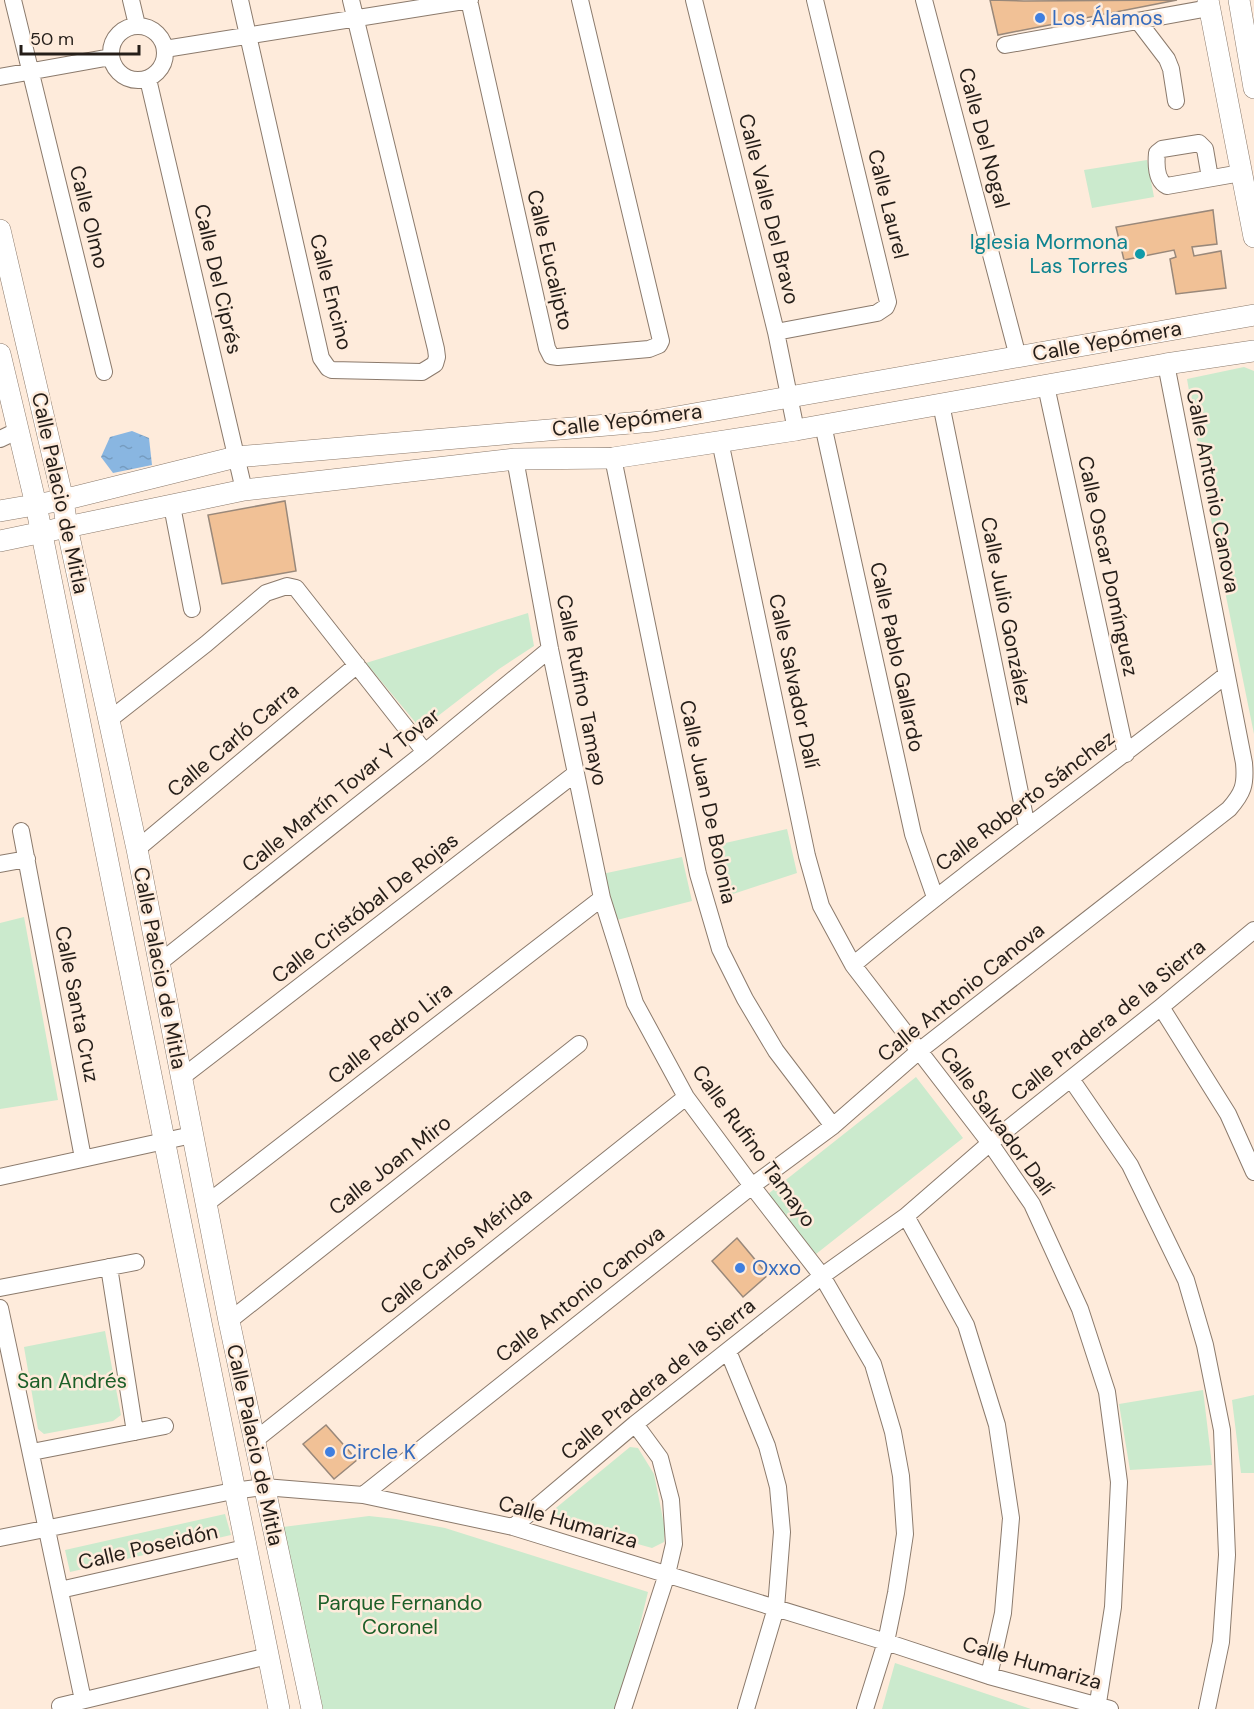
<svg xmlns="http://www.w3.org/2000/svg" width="1254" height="1709" viewBox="0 0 1254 1709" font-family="'DM Sans',sans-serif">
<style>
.park{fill:#cbeacd}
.water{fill:url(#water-ripples)}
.building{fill:#f1c196;stroke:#99887a;stroke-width:1.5}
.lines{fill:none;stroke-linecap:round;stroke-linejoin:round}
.minor-casing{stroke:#8b7a6c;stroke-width:18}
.major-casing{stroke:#8b7a6c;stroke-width:22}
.minor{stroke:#fff;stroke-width:16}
.major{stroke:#fff;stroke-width:21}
.shop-dot{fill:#3f7fe0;stroke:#feebdb;stroke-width:2}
.culture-dot{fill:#0f9aa8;stroke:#feebdb;stroke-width:2}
.labels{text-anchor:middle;stroke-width:5;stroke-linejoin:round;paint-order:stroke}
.shop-label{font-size:21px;fill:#366cbe;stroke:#feebdb;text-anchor:start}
.street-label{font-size:21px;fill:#251e19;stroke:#feebdb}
.culture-label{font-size:21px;fill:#0d838f;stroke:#feebdb;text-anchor:end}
.park-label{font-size:21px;fill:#1c5f28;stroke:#feebdb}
</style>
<defs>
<pattern id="water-ripples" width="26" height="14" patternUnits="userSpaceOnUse" patternTransform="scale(1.5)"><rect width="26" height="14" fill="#89b6e1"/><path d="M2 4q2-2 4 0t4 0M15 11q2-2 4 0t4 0" fill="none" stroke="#769cc0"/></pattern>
</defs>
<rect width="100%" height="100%" fill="#feebdb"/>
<path class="park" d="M1147,160L1154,197L1092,208L1084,170Z
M1244,367L1254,371V734L1215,542L1187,379Z
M528,613L534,646L499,669L421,729L366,663Z
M787,829L797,873L724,897L712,846Z
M682,857L692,901L613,921L602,874Z
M24,917L58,1100L0,1109V923Z
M916,1077L963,1138L816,1254L768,1194Z
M105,1331L121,1415L113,1421L44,1434L38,1429L24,1347Z
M1203,1390L1212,1465L1130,1470L1119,1404Z
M1254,1395V1473H1241L1232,1400Z
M630,1447L638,1448L654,1474L665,1529L664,1542L652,1548L552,1520L551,1512Z
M225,1514L231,1535L70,1572L65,1550Z
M369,1516L396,1519L445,1528L648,1592L619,1709H323L283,1527Z
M895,1663L1031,1709H882Z"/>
<path class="water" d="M132,431L149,438L152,465L113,473L101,457L110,437Z"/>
<path class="building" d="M990,0L1024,1L1177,0L998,35Z
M1213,210L1217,244L1192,247L1194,256L1221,251L1226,288L1176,294L1170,259L1176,257L1174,250L1124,260L1116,227Z
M285,501L296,571L222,584L208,515Z
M737,1238L768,1275L743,1297L712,1261Z
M326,1425L357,1460L334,1479L303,1444Z"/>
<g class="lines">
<defs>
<path id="minor" d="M13,0L104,372
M131,0L137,25
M240,0L321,358L328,368L332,370L422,372L435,364L437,357L436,349L351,0
M469,0L547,348L551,356L558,357L649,349L659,345L661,341L580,0
M694,0L776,332L796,430
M924,0L1018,357
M1138,21L1167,59L1171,69L1176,101
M111 53a27 27 0 1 1 54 0a27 27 0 1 1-54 0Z
M1005,45L1209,8
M165,49L470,0
M0,77L111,57
M148,79L244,490
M1210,178L1205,149L1199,143L1162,149L1157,153C1156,164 1156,181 1167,186L1241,173
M776,332L877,313L886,307L888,302L815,0
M1046,386L1126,754
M941,404L1027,827
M823,425L913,834L935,897
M0,439L19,430
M720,441L807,856L821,906L853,965L990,1143L1032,1204L1080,1309L1107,1392L1119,1482L1113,1607L1097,1709
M613,458L698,874L720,949L745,999L776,1051L833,1126
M515,459L550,649L602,898L635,1003L686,1097L752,1186L822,1276L873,1364L893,1432L901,1476L905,1534L896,1593L886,1642L865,1709
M172,506L192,609
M109,720L206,644L266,593L287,586L296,588L425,752
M21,831L83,1158
M137,849L357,665
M0,864L27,859
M159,963L425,752L550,649
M853,965C974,864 1102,773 1226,675
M1161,1007L1228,1114L1254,1172
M181,1078L576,773
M1071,1079L1130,1165L1186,1280L1205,1345L1222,1430L1227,1555L1221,1642L1207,1709
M0,1177L192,1135
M206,1204L602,898
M906,1216L966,1325L997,1425L1011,1518L1003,1613L989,1676
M109,1267L135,1432
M0,1288L136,1262
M0,1308L83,1700
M229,1321L579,1044
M728,1351L767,1446L778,1487L782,1532L776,1608L746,1709
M254,1441L686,1097
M32,1452L165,1426
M363,1495L752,1186L833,1126L919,1051L1229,809C1243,793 1246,785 1244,763L1166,364
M513,1527L635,1424L822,1276L906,1216L990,1143L1161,1007L1254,930
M0,1538L233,1491L264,1487L363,1495L513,1527L886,1642L989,1676L1110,1709
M60,1590L245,1548
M60,1706L268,1656
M623,1709L667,1574L674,1544L671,1500L660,1458L635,1424"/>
<path id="major" d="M1208,0L1254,237
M1239,0L1254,88
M0,230L63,500L67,527L137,849L229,1321L312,1709
M0,354L36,505L279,1709
M0,511L63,500L236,457L654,421L1254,315
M0,541L244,490L515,459L613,458L796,430L1166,364L1254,351"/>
</defs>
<use href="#minor" class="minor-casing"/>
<use href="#major" class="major-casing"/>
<use href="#minor" class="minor"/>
<use href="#major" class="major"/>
</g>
<g class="shop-dot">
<circle cx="1040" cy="18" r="6"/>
<circle cx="740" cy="1268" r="6"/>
<circle cx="330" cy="1452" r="6"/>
</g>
<circle class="culture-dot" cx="1140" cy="254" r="6"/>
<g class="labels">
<g class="shop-label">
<text x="1052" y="25">Los Álamos</text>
<text x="752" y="1275">Oxxo</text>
<text x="342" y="1459">Circle K</text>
</g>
<g class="street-label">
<text transform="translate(984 138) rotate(75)" y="7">Calle Del Nogal</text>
<text transform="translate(888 204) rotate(76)" y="7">Calle Laurel</text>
<text transform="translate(769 209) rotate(76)" y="7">Calle Valle Del Bravo</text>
<text transform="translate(89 217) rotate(76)" y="7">Calle Olmo</text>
<text transform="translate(550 260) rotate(77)" y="7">Calle Eucalipto</text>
<text transform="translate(218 279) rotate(77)" y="7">Calle Del Ciprés</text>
<text transform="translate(331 292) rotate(76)" y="7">Calle Encino</text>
<text transform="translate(1107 341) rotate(-10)" y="7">Calle Yepómera</text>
<text transform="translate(627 420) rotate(-7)" y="7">Calle Yepómera</text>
<text transform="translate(1213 491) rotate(79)" y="7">Calle Antonio Canova</text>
<text transform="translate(60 493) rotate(78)" y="7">Calle Palacio de Mitla</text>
<text transform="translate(1108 566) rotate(78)" y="7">Calle Oscar Domínguez</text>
<text transform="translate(1006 611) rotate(79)" y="7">Calle Julio González</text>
<text transform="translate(897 657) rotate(78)" y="7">Calle Pablo Gallardo</text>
<text transform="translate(794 681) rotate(78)" y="7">Calle Salvador Dalí</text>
<text transform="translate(582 690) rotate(79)" y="7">Calle Rufino Tamayo</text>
<text transform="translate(233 740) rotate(-40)" y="7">Calle Carló Carra</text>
<text transform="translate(341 790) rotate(-39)" y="7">Calle Martín Tovar Y Tovar</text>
<text transform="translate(1025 801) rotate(-37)" y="7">Calle Roberto Sánchez</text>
<text transform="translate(708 802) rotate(78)" y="7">Calle Juan De Bolonia</text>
<text transform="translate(365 908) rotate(-38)" y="7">Calle Cristóbal De Rojas</text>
<text transform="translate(160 968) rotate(79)" y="7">Calle Palacio de Mitla</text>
<text transform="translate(961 992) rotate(-39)" y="7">Calle Antonio Canova</text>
<text transform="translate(77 1004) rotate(79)" y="7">Calle Santa Cruz</text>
<text transform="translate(1108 1020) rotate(-39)" y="7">Calle Pradera de la Sierra</text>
<text transform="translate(390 1033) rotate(-38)" y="7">Calle Pedro Lira</text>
<text transform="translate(997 1121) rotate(54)" y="7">Calle Salvador Dalí</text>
<text transform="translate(754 1146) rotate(54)" y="7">Calle Rufino Tamayo</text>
<text transform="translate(390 1165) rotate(-38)" y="7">Calle Joan Miro</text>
<text transform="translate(456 1251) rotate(-39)" y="7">Calle Carlos Mérida</text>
<text transform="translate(580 1294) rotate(-38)" y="7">Calle Antonio Canova</text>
<text transform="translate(658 1379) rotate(-39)" y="7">Calle Pradera de la Sierra</text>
<text transform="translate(255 1445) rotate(78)" y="7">Calle Palacio de Mitla</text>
<text transform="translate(568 1522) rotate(16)" y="7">Calle Humariza</text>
<text transform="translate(148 1547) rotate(-13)" y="7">Calle Poseidón</text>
<text transform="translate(1032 1663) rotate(16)" y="7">Calle Humariza</text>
</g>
<g class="culture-label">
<text x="1128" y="249">Iglesia Mormona<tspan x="1128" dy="24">Las Torres</tspan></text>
</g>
<g class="park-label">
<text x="72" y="1388">San Andrés</text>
<text x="400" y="1610">Parque Fernando<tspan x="400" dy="24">Coronel</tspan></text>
</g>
</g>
<path d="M21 45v9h118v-9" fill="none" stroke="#251e19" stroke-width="3"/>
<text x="30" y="45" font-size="18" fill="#251e19" stroke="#feebdb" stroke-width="4.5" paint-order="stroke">50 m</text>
</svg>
